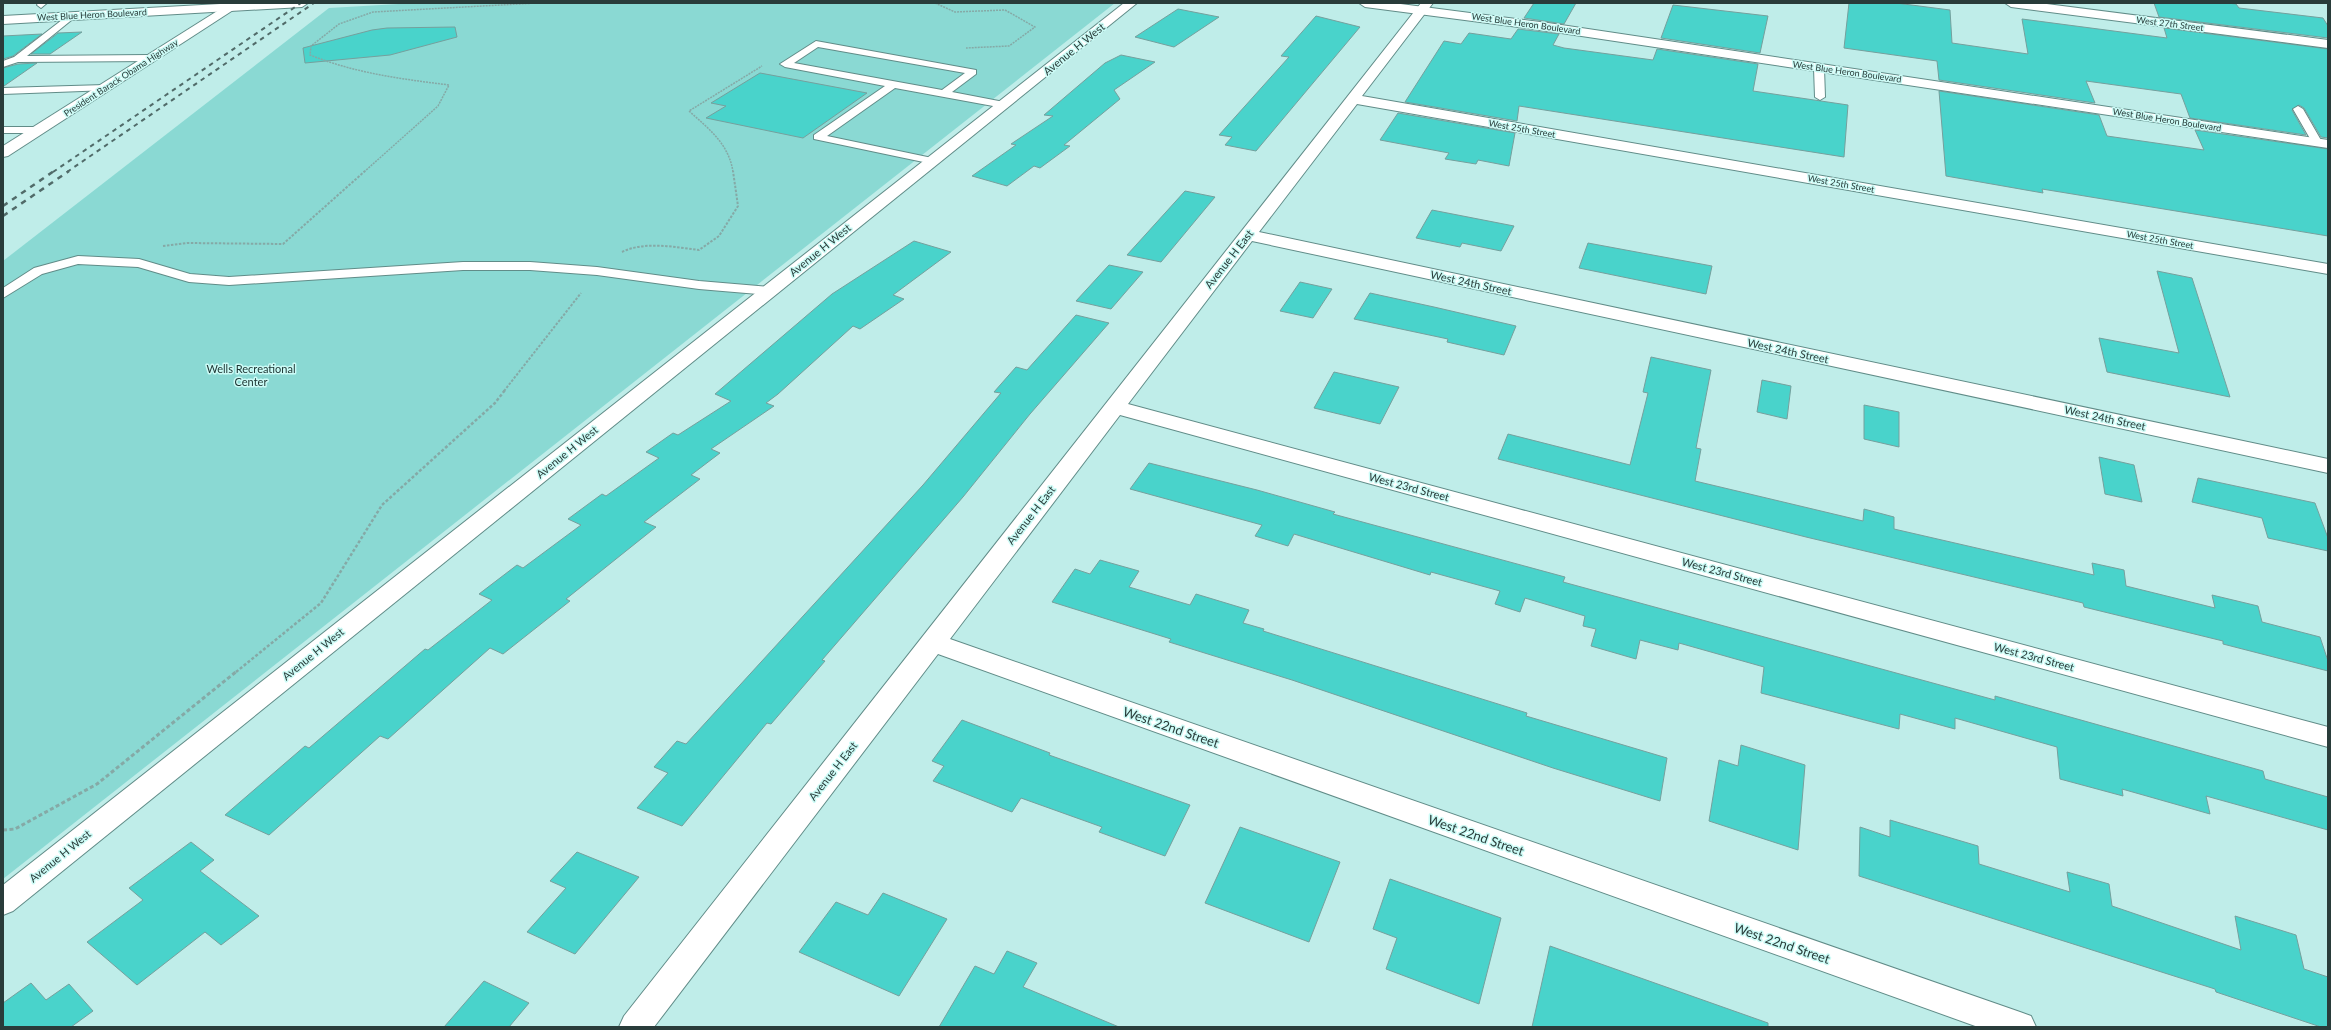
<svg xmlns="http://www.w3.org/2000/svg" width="2331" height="1030" viewBox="0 0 2331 1030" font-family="Lato,sans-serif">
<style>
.green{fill:#8ad9d3}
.building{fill:#49d3cb;stroke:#75a09d}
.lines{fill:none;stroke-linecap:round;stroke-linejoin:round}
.service-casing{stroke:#618c88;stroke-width:2}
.minor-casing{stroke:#618c88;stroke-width:2}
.secondary-casing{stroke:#618c88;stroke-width:2}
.primary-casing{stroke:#618c88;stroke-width:2}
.path-far3{stroke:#85a9a6;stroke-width:1.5;stroke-dasharray:2 1;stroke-linecap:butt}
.path-far2{stroke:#85a9a6;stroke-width:2;stroke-dasharray:2.5 1.5;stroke-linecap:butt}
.path-far1{stroke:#85a9a6;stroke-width:2.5;stroke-dasharray:3 2;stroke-linecap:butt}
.path{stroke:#85a9a6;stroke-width:3;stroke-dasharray:4 2.5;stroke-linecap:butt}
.service{fill:#fff;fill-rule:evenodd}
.minor{fill:#fff;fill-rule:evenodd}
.secondary{fill:#fff;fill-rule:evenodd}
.primary{fill:#fff;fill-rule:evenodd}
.rail-far1{stroke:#516b69;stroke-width:2;stroke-dasharray:4.5 4.5;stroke-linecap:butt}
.rail{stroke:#516b69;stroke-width:2.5;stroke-dasharray:5.5 5.5;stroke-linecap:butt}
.labels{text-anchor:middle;stroke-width:3;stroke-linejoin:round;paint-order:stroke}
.far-street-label{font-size:9px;fill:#293c3a;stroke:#ccfbf6}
.street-label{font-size:11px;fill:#293c3a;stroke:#ccfbf6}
.park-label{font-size:11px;fill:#1a3230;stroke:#ccfbf6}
.near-street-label{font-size:13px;fill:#293c3a;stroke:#ccfbf6}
</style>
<rect width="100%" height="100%" fill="#bfede9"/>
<path class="green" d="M416,3H1115L3,879V261L329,8Z"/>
<path class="building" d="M1534,3H1576L1564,24L1524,18Z
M1849,3H1896L1950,10L1952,43L2028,54L2022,19L2167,38L2164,28L2328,49V138L2321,137L2304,108L2299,105L2292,110L2306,135L2190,118L2181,94L2086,81L2095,103L1939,80L1937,61L1844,48Z
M2154,3H2227L2236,4L2239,8L2323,18L2328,26V38L2159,17Z
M1673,5L1768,16L1760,53L1661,38Z
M1178,9L1219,17L1174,47L1135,37Z
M1316,16L1360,27L1256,151L1225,145L1232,137L1219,135L1289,57L1281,56Z
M455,27L457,37L390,55L305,63L303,48L372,30L387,28Z
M1518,29L1559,34L1553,45L1564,48L1653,60L1657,49L1758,64L1753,91L1848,105L1844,157L1519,106L1517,121L1405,102L1444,41L1461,44L1469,33L1511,39Z
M82,32L50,54H31L58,33Z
M42,34L13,56L3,59V36Z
M1121,55L1155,62L1114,90L1120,99L1064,145L1070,146L1040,168L1034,166L1007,186L972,176L1016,145L1011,144L1053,116L1044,115L1105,63Z
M37,63L4,86H3V68L18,64Z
M760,73L867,93L803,138L706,118L726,106L711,103Z
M1939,91L2099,115L2107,136L2204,150L2195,130L2328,149V236L2042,189L2043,193L1946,176Z
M1398,113L1515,133L1509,166L1478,160L1476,164L1445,159L1449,153L1380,140Z
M1185,191L1215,197L1161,262L1127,255Z
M1432,210L1514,226L1501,251L1462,243L1460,247L1416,238Z
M914,241L951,252L893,295L904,299L860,329L853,326L778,394L766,403L774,406L711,449L720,453L691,475L700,479L644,522L656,527L566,599L570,601L503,654L490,648L388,739L380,736L269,835L225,815L305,746L309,748L425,649L428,650L492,600L479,594L517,565L523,568L581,525L568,519L602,494L606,496L659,458L646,452L673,433L678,435L731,401L715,394L832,294Z
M1588,243L1712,266L1706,294L1579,268Z
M1109,265L1143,272L1111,309L1076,301Z
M2157,271L2192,278L2230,397L2107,372L2099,338L2179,353Z
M1300,282L1332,289L1313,318L1280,311Z
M1370,293L1434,307L1516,326L1504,355L1447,342L1448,339L1354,319Z
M1076,315L1109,323L1030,414L963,497L822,660L825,661L771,724L767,723L682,826L637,808L668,773L654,767L677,741L686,744L923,485L1001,393L994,392L1016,367L1027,370Z
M1651,357L1711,370L1696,448L1701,449L1695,481L1863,521L1864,509L1894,517V529L2094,575L2092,563L2124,570L2126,586L2215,608L2212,595L2258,606L2262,622L2320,637L2328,661V671L2223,644V641L2084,607L2083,603L1806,537L1498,459L1508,434L1630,465L1648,393L1643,392Z
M1334,372L1399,387L1380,424L1314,408Z
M1762,380L1791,386L1787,419L1757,412Z
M1864,405L1899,412V447L1864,439Z
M2099,457L2134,465L2142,502L2105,494Z
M1149,463L1257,490L1335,512L1333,514L1565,577L1563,582L1995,700V696L2263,771L2265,779L2328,797V830L2206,796L2210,814L2122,789L2123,796L2060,779L2057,747L1955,718V729L1900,714L1899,729L1761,693L1764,667L1679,643L1678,650L1640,640L1636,659L1591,646L1596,629L1583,626L1585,616L1525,598L1520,612L1495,604L1500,591L1431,572L1430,575L1294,534L1288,546L1255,536L1262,525L1130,489Z
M2198,478L2315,503L2328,538V551L2268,538L2262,518L2192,502Z
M1100,560L1139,571L1129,587L1190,605L1196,594L1249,610L1243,623L1264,629L1263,631L1527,713L1526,716L1667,758L1660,801L1553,768L1292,680L1169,642L1171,639L1052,602L1075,569L1090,574Z
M962,720L1050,753L1049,755L1190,805L1165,856L1099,832L1102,827L1021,798L1012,812L933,781L944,766L932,761Z
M1741,745L1805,765L1798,850L1709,821L1719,760L1738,766Z
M1890,820L1978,846L1979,864L2070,892L2067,872L2109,884L2112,906L2241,950L2235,916L2296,935L2304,969L2328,977V1027H2321L2216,992L2215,989L1859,876L1860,827L1890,837Z
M1240,827L1340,862L1309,942L1205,903Z
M191,842L214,860L200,871L259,916L221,945L205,932L137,985L87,942L143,900L129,888Z
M577,852L639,877L575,954L527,932L566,888L550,881Z
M1390,879L1501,918L1479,1004L1386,969L1397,938L1373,929Z
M883,893L947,919L899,996L799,952L836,902L868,915Z
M1550,946L1768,1023V1027H1532Z
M1007,951L1037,963L1023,987L1119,1027H939L975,966L994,974Z
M484,981L529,1003L509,1027H444Z
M31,983L46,1000L69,984L93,1011L71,1027H3V1003Z"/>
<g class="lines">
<defs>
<path id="service" d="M38,3H47L41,8L37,5Z
M71,13L75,16L74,18L27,56L150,55L155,58L150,61L18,62L3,67V61L14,57Z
M816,41L976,70V74L952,92L1004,102L1009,105L1004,108L895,88L827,136L937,159V163L933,164L814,139V135L885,86L785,67L780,64ZM818,47L965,73L942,90L794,63Z
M1819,65L1824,68L1825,97L1820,100L1815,97L1814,68Z
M105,85L110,88L109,90L3,94V88Z
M2298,106L2303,109L2322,142L2321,144L2317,145L2312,142L2293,109Z
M3,127H40L45,130L40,133H3Z
M78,256L139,259L190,274L229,277L463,262H530L597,267L699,281L769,287L775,291L769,295L699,289L597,275L530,270H463L229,285L189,282L138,267L78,264L42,274L3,298V288L34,268Z"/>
<path id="minor" d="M1124,3H1137L13,911L3,915V885Z
M1421,3H1433L1362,96L2328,264V274L1357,104L1259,232L2328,459V473L1252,241L1128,404L2328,727V747L1120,415L950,639L2020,1012L2031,1016L2036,1027H1978L938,654L654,1027H619L624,1016Z
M2005,3H2039L2328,40V48L2011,7Z"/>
<path id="secondary" d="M230,3H244L8,156L3,157V146Z"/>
<path id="primary" d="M238,3H308L302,7L3,24V16Z
M1359,3H1393L1548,23L2328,140V148L1548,31L1365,7Z"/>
</defs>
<use href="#service" class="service-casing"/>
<use href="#minor" class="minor-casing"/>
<use href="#secondary" class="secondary-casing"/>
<use href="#primary" class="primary-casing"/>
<path class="path-far3" d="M935,3L955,12L1005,10L1035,27L1009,46L966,48
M364,172L438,106L449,85C401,79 355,73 310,55L311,46L339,24L373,12L537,3
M733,172C729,144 709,129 689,111L762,66"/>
<path class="path-far2" d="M163,246L187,243L283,244L365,171
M622,252C644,241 675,247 699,250L719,236L738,206L733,171
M504,391L581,293"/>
<path class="path-far1" d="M236,672L321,603L382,505L495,403L505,390"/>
<path class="path" d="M3,830L15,829L97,784L237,671"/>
<use href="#service" class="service"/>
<use href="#minor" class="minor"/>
<use href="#secondary" class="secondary"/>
<use href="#primary" class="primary"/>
<path class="rail-far1" d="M53,172L301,3
M67,172L314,3"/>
<path class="rail" d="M3,206L54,171
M3,216L69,171"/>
</g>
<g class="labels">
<g class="far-street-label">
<text transform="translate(92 15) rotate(-3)" y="3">West Blue Heron Boulevard</text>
<text transform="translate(1526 24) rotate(8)" y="3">West Blue Heron Boulevard</text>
<text transform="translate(2170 24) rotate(7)" y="3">West 27th Street</text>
<text transform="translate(1847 72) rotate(8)" y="3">West Blue Heron Boulevard</text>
<text transform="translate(121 78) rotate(-33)" y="3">President Barack Obama Highway</text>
<text transform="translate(2167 120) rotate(9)" y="3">West Blue Heron Boulevard</text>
<text transform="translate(1522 129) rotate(10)" y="3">West 25th Street</text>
<text transform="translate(1841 184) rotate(10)" y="3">West 25th Street</text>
<text transform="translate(2160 240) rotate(10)" y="3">West 25th Street</text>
</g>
<g class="street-label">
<text transform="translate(1074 49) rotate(-39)" y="4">Avenue H West</text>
<text transform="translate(820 250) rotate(-39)" y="4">Avenue H West</text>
<text transform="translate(1229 259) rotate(-52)" y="4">Avenue H East</text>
<text transform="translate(1471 283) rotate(12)" y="4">West 24th Street</text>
<text transform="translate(1788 351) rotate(12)" y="4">West 24th Street</text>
<text transform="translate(2105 418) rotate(12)" y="4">West 24th Street</text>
<text transform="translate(567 452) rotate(-39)" y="4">Avenue H West</text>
<text transform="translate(1409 487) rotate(15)" y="4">West 23rd Street</text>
<text transform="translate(1031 515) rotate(-52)" y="4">Avenue H East</text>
<text transform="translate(1722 572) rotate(15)" y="4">West 23rd Street</text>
<text transform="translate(313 654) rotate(-39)" y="4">Avenue H West</text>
<text transform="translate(2034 657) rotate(15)" y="4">West 23rd Street</text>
<text transform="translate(833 771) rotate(-52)" y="4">Avenue H East</text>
<text transform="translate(60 856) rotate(-39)" y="4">Avenue H West</text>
</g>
<g class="park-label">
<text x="251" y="373">Wells Recreational<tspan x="251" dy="13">Center</tspan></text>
</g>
<g class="near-street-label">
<text transform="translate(1171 727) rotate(19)" y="5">West 22nd Street</text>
<text transform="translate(1476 835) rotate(19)" y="5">West 22nd Street</text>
<text transform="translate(1782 943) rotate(19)" y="5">West 22nd Street</text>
</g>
</g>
<rect width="2331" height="1030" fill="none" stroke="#293c3a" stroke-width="8"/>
</svg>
